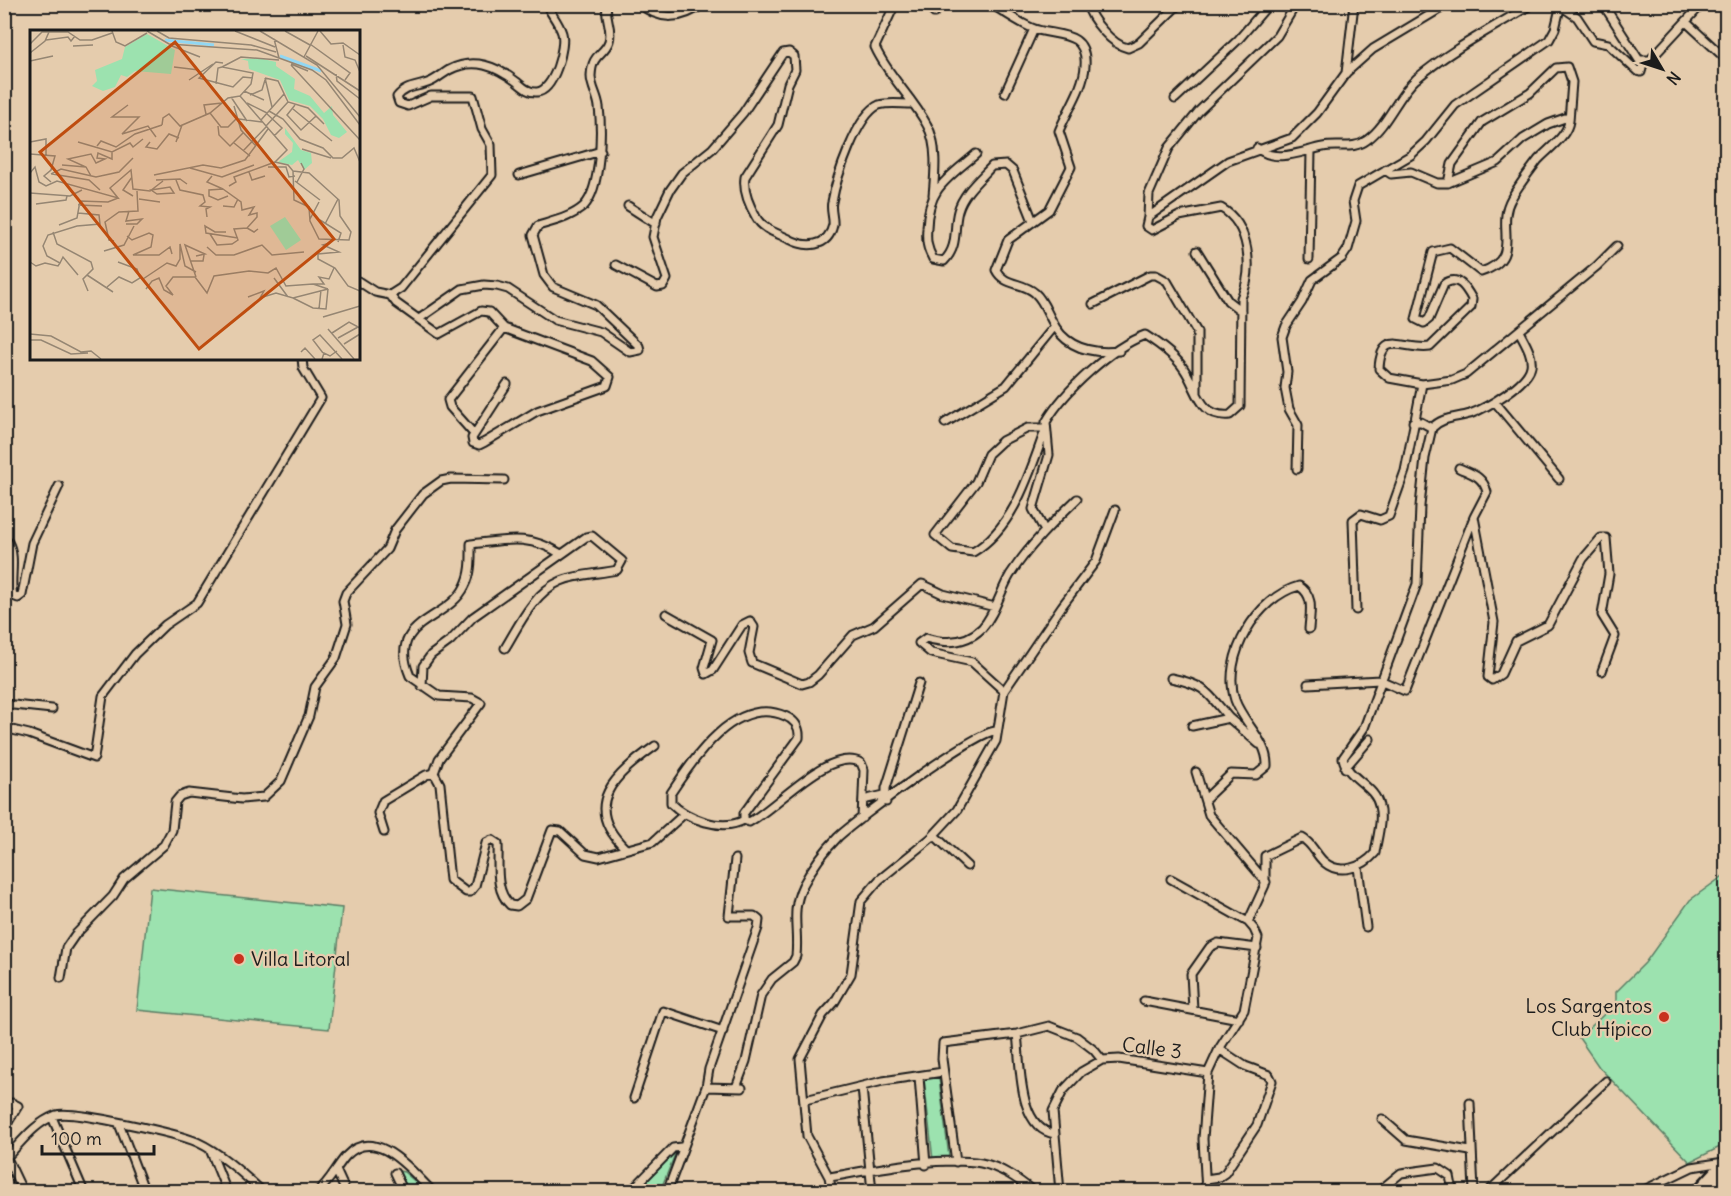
<svg xmlns="http://www.w3.org/2000/svg" width="1731" height="1196" viewBox="0 0 1731 1196" font-family="Delius,sans-serif">
<style>
.green{fill:#9ce2af;stroke:#5c7f66;stroke-width:1.5}
.lines{fill:none;stroke-linecap:round;stroke-linejoin:round}
.minor-casing{stroke:#1c1c1c;stroke-width:11}
.secondary-casing{stroke:#1c1c1c;stroke-width:14}
.minor{stroke:#e5ccad;stroke-width:7}
.secondary{stroke:#e5ccad;stroke-width:9}
.poi-dot{fill:#c8321e;stroke:#e5ccad;stroke-width:2}
.labels{text-anchor:middle;stroke-width:4.5;stroke-linejoin:round;paint-order:stroke}
.poi-label{font-size:20px;fill:#1c1c1c;stroke:#e5ccad;text-anchor:start}
.street-label{font-size:20px;fill:#1c1c1c;stroke:#e5ccad}
.inset-river{fill:none;stroke:#91d7f3;stroke-width:3}
.inset-road{fill:none;stroke:#958673;stroke-width:1.5}
.view{fill:#bf4d0f;fill-opacity:0.15;stroke:#bf4d0f;stroke-width:3}
.inset-edge{fill:none;stroke:#1c1c1c;stroke-width:3}
</style>
<rect width="100%" height="100%" fill="#e5ccad"/>
<filter id="ink" filterUnits="userSpaceOnUse"><feTurbulence type="fractalNoise" baseFrequency=".0167" numOctaves="2"/><feDisplacementMap in="SourceGraphic" scale="12" xChannelSelector="R" yChannelSelector="G"/><feConvolveMatrix kernelMatrix="1 2 1 2 8 2 1 2 1" color-interpolation-filters="sRGB"/></filter>
<g filter="url(#ink)">
<path class="green" d="M1726,874V1144L1690,1162L1599,1067L1579,1038L1616,1003V992L1645,963L1690,900Z
M150,888L342,908L329,1029L137,1010Z
M935,1075L939,1078L949,1157L933,1160L924,1079Z
M676,1152L660,1191H637Z
M399,1171L404,1172L426,1191H409Z"/>
<g class="lines">
<defs>
<path id="minor" d="M640,4C660,22 683,19 703,4
M895,4L875,47C888,76 912,97 927,125C938,144 935,174 933,195
M991,4C1004,12 1018,22 1032,28C1053,37 1088,28 1085,66C1084,87 1067,111 1059,131L1071,167L1049,210L1008,240L996,270C1004,286 1023,282 1035,293C1043,300 1047,312 1052,321C1065,348 1091,354 1119,351
M1087,4C1091,20 1112,45 1128,48L1139,43L1179,4
M1603,4L1639,60H1650L1702,4
M1561,6L1577,17L1593,41L1608,44L1637,71L1641,72L1644,61
M934,13L943,4
M1686,22L1726,59
M1346,73L1354,4
M1005,93L1034,29
M1175,99L1238,40L1269,4
M1257,148C1276,164 1302,151 1323,147C1338,144 1354,150 1367,140C1388,125 1397,96 1416,79C1450,50 1493,28 1532,4
M976,154C947,179 928,188 927,228C926,241 927,248 933,259L944,261C959,246 953,229 958,211C963,193 980,179 992,166L1006,165L1013,171L1033,221
M1385,170L1391,174L1411,172L1437,183H1448L1498,162L1523,139L1548,124L1565,118L1569,121C1567,137 1548,149 1538,160C1529,172 1518,186 1511,199C1495,227 1524,258 1481,272L1450,248L1433,252L1416,319L1424,323L1429,319L1444,284C1458,274 1466,288 1472,299L1471,307L1430,347C1405,351 1381,328 1379,369L1389,378L1422,384
M519,175L601,151
M1448,183L1452,164L1482,122L1530,93L1556,68L1567,67L1572,82L1569,121
M628,206L656,224
M1148,217L1149,194L1169,148L1199,111L1277,36L1296,4
M1197,251L1228,301L1241,311
M1309,259L1311,151
M616,265L657,287L663,286L667,279L653,237L657,217L670,190L682,173L712,149L743,113L783,53L789,52L794,56L795,70L788,84L778,125L745,177C743,190 749,205 756,217C762,229 777,233 789,239C806,248 828,248 833,225C834,218 830,210 832,202C836,179 857,114 879,105C888,102 901,104 911,104
M358,281L375,292L390,295L401,288L492,175L491,145L482,129L473,96H431L408,106L399,103L397,97C407,84 421,88 434,80C439,77 444,73 449,70C474,57 496,66 517,82C523,87 529,93 537,92C554,91 566,46 562,33C559,23 551,14 546,4
M390,295L396,303L439,334L481,311L489,312L504,328L592,361L610,377L607,386L537,411L485,442L479,445L473,443L472,438L507,384
M1093,304L1150,275H1156L1167,281L1197,332V393
M419,319L462,289L484,285L497,286L508,289L555,320L601,332L630,352L640,350L639,346L596,305L553,287L544,275L533,235L538,226C554,221 572,217 584,206C601,188 602,131 599,107C598,96 591,87 591,76C592,52 604,56 609,41C613,28 604,17 607,4
M1495,402L1559,479
M1413,422H1421L1432,428
M945,423L1006,386L1054,327
M1028,428H1046C1030,471 1015,527 973,552L952,549L935,535L976,482L988,454L1002,441Z
M474,434L450,407L448,400L504,328
M1459,468C1472,474 1483,476 1487,492L1474,517
M1297,469L1298,425L1289,409L1285,388L1287,372L1282,337L1286,326L1302,302L1312,280L1342,258L1348,249L1356,221L1353,201L1358,186L1411,155L1426,141L1455,105L1549,40L1555,29L1561,4
M1045,531L1033,509L1049,455L1046,422C1064,391 1112,347 1145,335C1159,344 1175,355 1184,369C1198,389 1199,418 1230,415L1240,406L1241,298C1254,270 1250,224 1221,208L1179,216L1152,230L1146,226L1148,217L1228,161L1292,138L1317,113L1346,73L1373,49L1448,4
M4,542H8C17,558 9,578 13,596L18,598L22,595L32,543L59,486
M1356,610L1353,520L1361,514L1380,520L1389,516L1405,471L1422,384L1452,380L1466,374L1597,266L1617,246
M666,614L712,640L704,668L706,674L713,670L742,625L750,621L754,627L749,653L752,663L802,684L809,682L818,675L853,635L874,626L922,584L943,594L995,607
M1171,678C1206,685 1207,692 1229,718
M1308,684L1380,680L1405,691L1474,517L1494,622L1488,677L1492,680L1501,674L1516,641L1548,625L1583,559L1601,538H1606L1609,574L1602,615L1615,636L1602,671
M422,686L423,666L431,655L450,641L473,617L586,537L592,536L622,561L617,570C599,574 577,574 561,581C534,592 519,625 505,648
M1004,691L972,662L931,653L919,643L926,638C946,644 966,644 982,628C995,614 1000,592 1010,575C1028,547 1053,522 1077,499
M4,704L52,709
M1192,726L1229,718L1259,744
M4,728L29,734L94,758L103,696L135,654L165,625L197,603L321,398L303,368L302,358
M1345,768L1370,739
M1196,772L1209,815L1266,882
M434,773L439,759L481,703L472,698L439,696L410,676C386,619 448,622 465,586C472,573 471,558 471,544C507,540 529,534 561,554
M1205,799L1231,774L1256,775L1267,766C1268,741 1243,723 1235,700C1221,657 1257,597 1299,586C1315,596 1310,612 1309,629
M863,800L884,795
M886,802V788L919,683
M744,820C722,832 687,819 671,803V793C694,758 736,695 785,716C795,720 800,728 799,738L744,813V820L749,822C777,808 829,746 861,763L864,770L862,818
M384,832L378,813L383,801L426,775L434,773L440,784L450,880L466,892H470L475,886L486,843L492,840L498,844C499,864 494,890 510,905L517,906L526,899L552,830L560,831L585,854L599,857L653,842L683,815
M934,835L967,866
M626,849C579,805 616,774 655,746
M1358,867L1366,927
M1171,879L1248,922L1254,929L1258,938L1244,1010L1219,1049L1208,1073L1203,1139L1206,1192
M1248,922L1265,885V856L1302,838C1312,843 1316,855 1324,862C1340,876 1363,867 1375,853C1377,838 1383,820 1379,806C1375,785 1347,779 1343,758L1364,728L1417,584L1420,506L1425,458L1432,428C1442,417 1456,418 1470,414C1486,408 1528,384 1531,366C1533,354 1524,341 1519,331
M61,978L66,948L75,935L113,896L124,879L164,845L172,830L175,802L180,796L189,793L242,799L264,797L281,781L309,716L315,687L336,658L347,624L343,601L346,593L387,549L395,530L423,494L441,481L451,479L504,480
M1144,1001L1239,1019
M1193,1009L1191,974L1210,947L1218,943L1257,948
M1017,1034C1021,1063 1017,1129 1055,1134
M919,1077L926,1165
M737,1085L746,1061L761,995L772,979L793,962L796,956C799,929 790,912 803,885C812,868 824,851 838,837C856,820 977,730 996,731
M706,1087L742,1088
M862,1087L872,1192
M634,1098L663,1011L723,1031
M805,1100L883,1081L943,1072
M1470,1103L1474,1192
M4,1106L12,1103L18,1106L4,1129
M52,1117L84,1192
M1382,1119L1406,1140L1470,1151
M119,1124L145,1192
M211,1152L227,1192
M7,1158L23,1192
M4,1160C21,1143 33,1124 56,1115C72,1110 179,1134 197,1142C221,1153 243,1174 263,1192
M956,1162L942,1059L943,1043L1017,1034L1049,1026L1077,1037L1094,1050L1102,1060
M336,1170L346,1192
M395,1173L404,1192
M829,1177C872,1170 938,1156 981,1163C1001,1167 1018,1179 1034,1192
M1206,1179L1219,1177L1225,1173L1257,1125L1272,1081L1269,1075L1245,1066L1219,1049
M317,1192C330,1182 336,1167 346,1156C376,1124 412,1172 433,1192
M630,1192L673,1148L681,1147
M667,1192L706,1087L709,1069L758,928L759,920L754,916H729L735,859
M832,1192L829,1177L807,1136L800,1059L823,1015L834,1003L851,974L861,901L879,880L931,838L957,810L996,741L1004,691L1062,606L1096,561L1115,510
M1060,1192L1053,1111L1063,1091L1081,1072L1102,1060L1119,1059L1208,1073
M1378,1192L1401,1173L1438,1168L1450,1176L1453,1192
M1488,1192L1606,1081
M1640,1192L1692,1167L1724,1162"/>
<path id="secondary" d="M1696,1192L1726,1160
M1708,1192L1726,1172"/>
</defs>
<use href="#minor" class="minor-casing"/>
<use href="#secondary" class="secondary-casing"/>
<use href="#minor" class="minor"/>
<use href="#secondary" class="secondary"/>
</g>
</g>
<g class="poi-dot">
<circle cx="239" cy="959" r="6"/>
<circle cx="1664" cy="1017" r="6"/>
</g>
<g class="labels">
<g class="poi-label">
<text x="251" y="966">Villa Litoral</text>
<text x="1652" y="1013" text-anchor="end">Los Sargentos<tspan x="1652" dy="23">Club Hípico</tspan></text>
</g>
<g class="street-label">
<text transform="translate(1152 1048) rotate(7)" y="7">Calle 3</text>
</g>
</g>
<g transform="translate(30 30)">
<rect width="330" height="330" fill="#e5ccad"/>
<path d="M117,4L145,20L141,44L105,41L97,47L91,45L85,57L73,61L62,56L67,51L65,40L92,29L95,17ZM229,28L246,32V36L265,49L264,59L280,66L294,83L302,76L303,85L317,102L309,108L301,105L293,89L280,76L259,70L250,50L219,39L218,31L211,29ZM255,98L271,120L281,123L282,133L274,140L268,130L262,135L248,132L262,122L263,113L255,104ZM255,187L271,210L256,220L240,196Z" fill="#9ce2af"/>
<path class="inset-river" d="M135,10L184,15M250,26L291,41"/>
<path class="inset-road" d="M82,1L86,12L95,16L117,3M117,1L139,14L227,20L282,40L296,50L330,95M127,1L139,8L221,15L246,22M205,1L245,17M230,1L287,35L330,87M255,1L280,15M290,1L301,14L313,13L330,25M244,9L249,28M16,10L38,7L41,11L45,6M0,14L12,2H19M280,14L320,43L315,50M313,15L315,27L325,30L330,42M43,16L63,15M142,16L170,27M0,23L15,11L19,2H38L50,10H62L82,3M276,26L330,61M274,27L288,1M249,30L211,27L192,37L223,43L221,54L210,66L257,120L245,132L258,135L263,141L264,170L279,177L280,191L289,209L319,210L321,202L310,186L309,170L279,143L263,141M0,31L23,26M193,33L186,32L169,48L203,57L213,47L223,48M261,34L278,41M261,35L330,110M144,37L169,40M306,44L307,51L330,69M235,48L248,51L258,72L278,78L294,94M235,48L242,77M159,50L183,34M186,54L188,38L192,37M214,61L234,70M220,65L232,60L235,50M201,67L217,91M217,73L237,83M98,75L82,87H109L92,104L118,96L126,107M265,75L257,85L271,100L286,86M204,76L211,100L226,116M263,79L302,111M239,81L253,89L270,109L293,118L303,128H312L324,118L330,132M180,83L191,97H198L207,88M236,83L252,98L244,106M176,84L174,75L192,73M209,89L232,92M231,90L254,64M132,95L133,88L139,84L150,96L180,83L198,68L210,66M188,96L189,105L200,116L213,103M236,96L258,72M0,112L16,109V125M48,112L82,122L100,113L103,117L113,109M120,112L116,117L127,119L139,104L149,108M146,112L152,95M204,113L220,126M67,116L71,111L86,117L105,104L132,95M272,119L301,128M213,121L236,97M0,124L25,126L21,140L14,146L21,152M32,135L56,137M238,137H256L259,147L265,146M160,138L192,147L224,135M219,142L222,150L235,146M0,143L5,137L9,152L16,156L27,151L88,168L80,158L101,140L103,159L120,161L133,151M21,144L31,139L66,147L89,142L103,128M22,144L59,150L70,160M124,145L173,135L191,138L215,130L238,99M61,146L56,137L38,129L61,124L66,133L75,129L67,128L68,123L82,129V122M182,146L177,152L193,159L179,160V166L188,170L198,166M102,147L93,160L103,166M126,150L150,149L157,154M146,150L150,160L173,165L175,172L170,176L180,177L176,179L177,187M265,151L290,170M267,152L274,139L271,133M199,156L206,152L204,147L245,132M140,157L144,163L127,164L121,160ZM193,159L211,172L212,180L224,177L219,185L227,183V187L217,198L224,202L228,199M0,163L40,166L52,160M109,169L130,172M6,174L36,170L37,166M48,175L72,176M193,176L204,177L208,169M280,189L289,172M290,190L311,203L308,212M96,194H107L112,189L96,191L99,181M295,194L308,169M29,195L47,188L50,171L78,172L88,168M23,202L27,214L61,232L63,239L53,249L58,261M196,202H185L175,196L176,203L208,208M180,204L187,215L202,214L208,210L204,199L217,198M97,206L102,210L119,203L123,205L121,217L103,225H129L140,217L142,224M84,211L79,210L75,192L89,182L108,181L107,161M300,213L293,215L309,222L288,224V229L305,238L318,256L330,261M177,217L186,225H204L232,215L242,225L274,222M74,221L94,215L104,196M166,226L175,224L155,215L166,247M160,231H173L174,225M0,232L6,236L15,233L28,236L30,233L17,226L13,216L18,205L47,196L70,194L69,185L48,183M30,233L33,227L48,245M57,245L83,262M244,248L258,267M113,249L137,233L146,236L150,229V214L155,236L166,242M77,257L89,247L102,253L110,248L107,239L88,232M116,259L122,251L129,248L134,260L143,265L136,256L143,247H165L177,263L184,246L219,241L238,243L246,238L256,256L283,254M298,259L283,254H294L289,247L299,249L304,238M218,267L234,261L230,268L246,263L263,268L298,259M263,268L283,278L296,279L298,259M289,279L291,260M293,287L330,276M298,299L324,329M302,303L319,292L330,298M0,304L21,306L51,322L61,321L71,329M308,308L328,297M0,310H11L41,324L58,323M314,314L330,304M271,322L275,318L285,329M293,323L283,310L290,305L312,329M292,329L294,323L300,326L307,321"/>
<path class="view" d="M145,12L304,209L169,319L10,122Z"/>
<rect width="330" height="330" class="inset-edge"/>
</g>
<rect width="1731" height="1196" fill="none" stroke="#e5ccad" stroke-width="24"/>
<rect x="12" y="12" width="1707" height="1172" fill="none" stroke="#1c1c1c" stroke-width="2" filter="url(#ink)"/>
<g transform="translate(1662 69) rotate(129)" stroke="#e5ccad" stroke-width="4.5" paint-order="stroke">
<path d="M0-4.5L10 22L0 15L-10 22Z" fill="#1c1c1c"/>
<text y="-9" font-size="16" font-weight="bold" text-anchor="middle" fill="#1c1c1c">N</text>
</g>
<path d="M42 1145v9h112v-9" fill="none" stroke="#1c1c1c" stroke-width="3"/>
<text x="51" y="1145" font-size="18" fill="#1c1c1c" stroke="#e5ccad" stroke-width="4.5" paint-order="stroke">100 m</text>
</svg>
